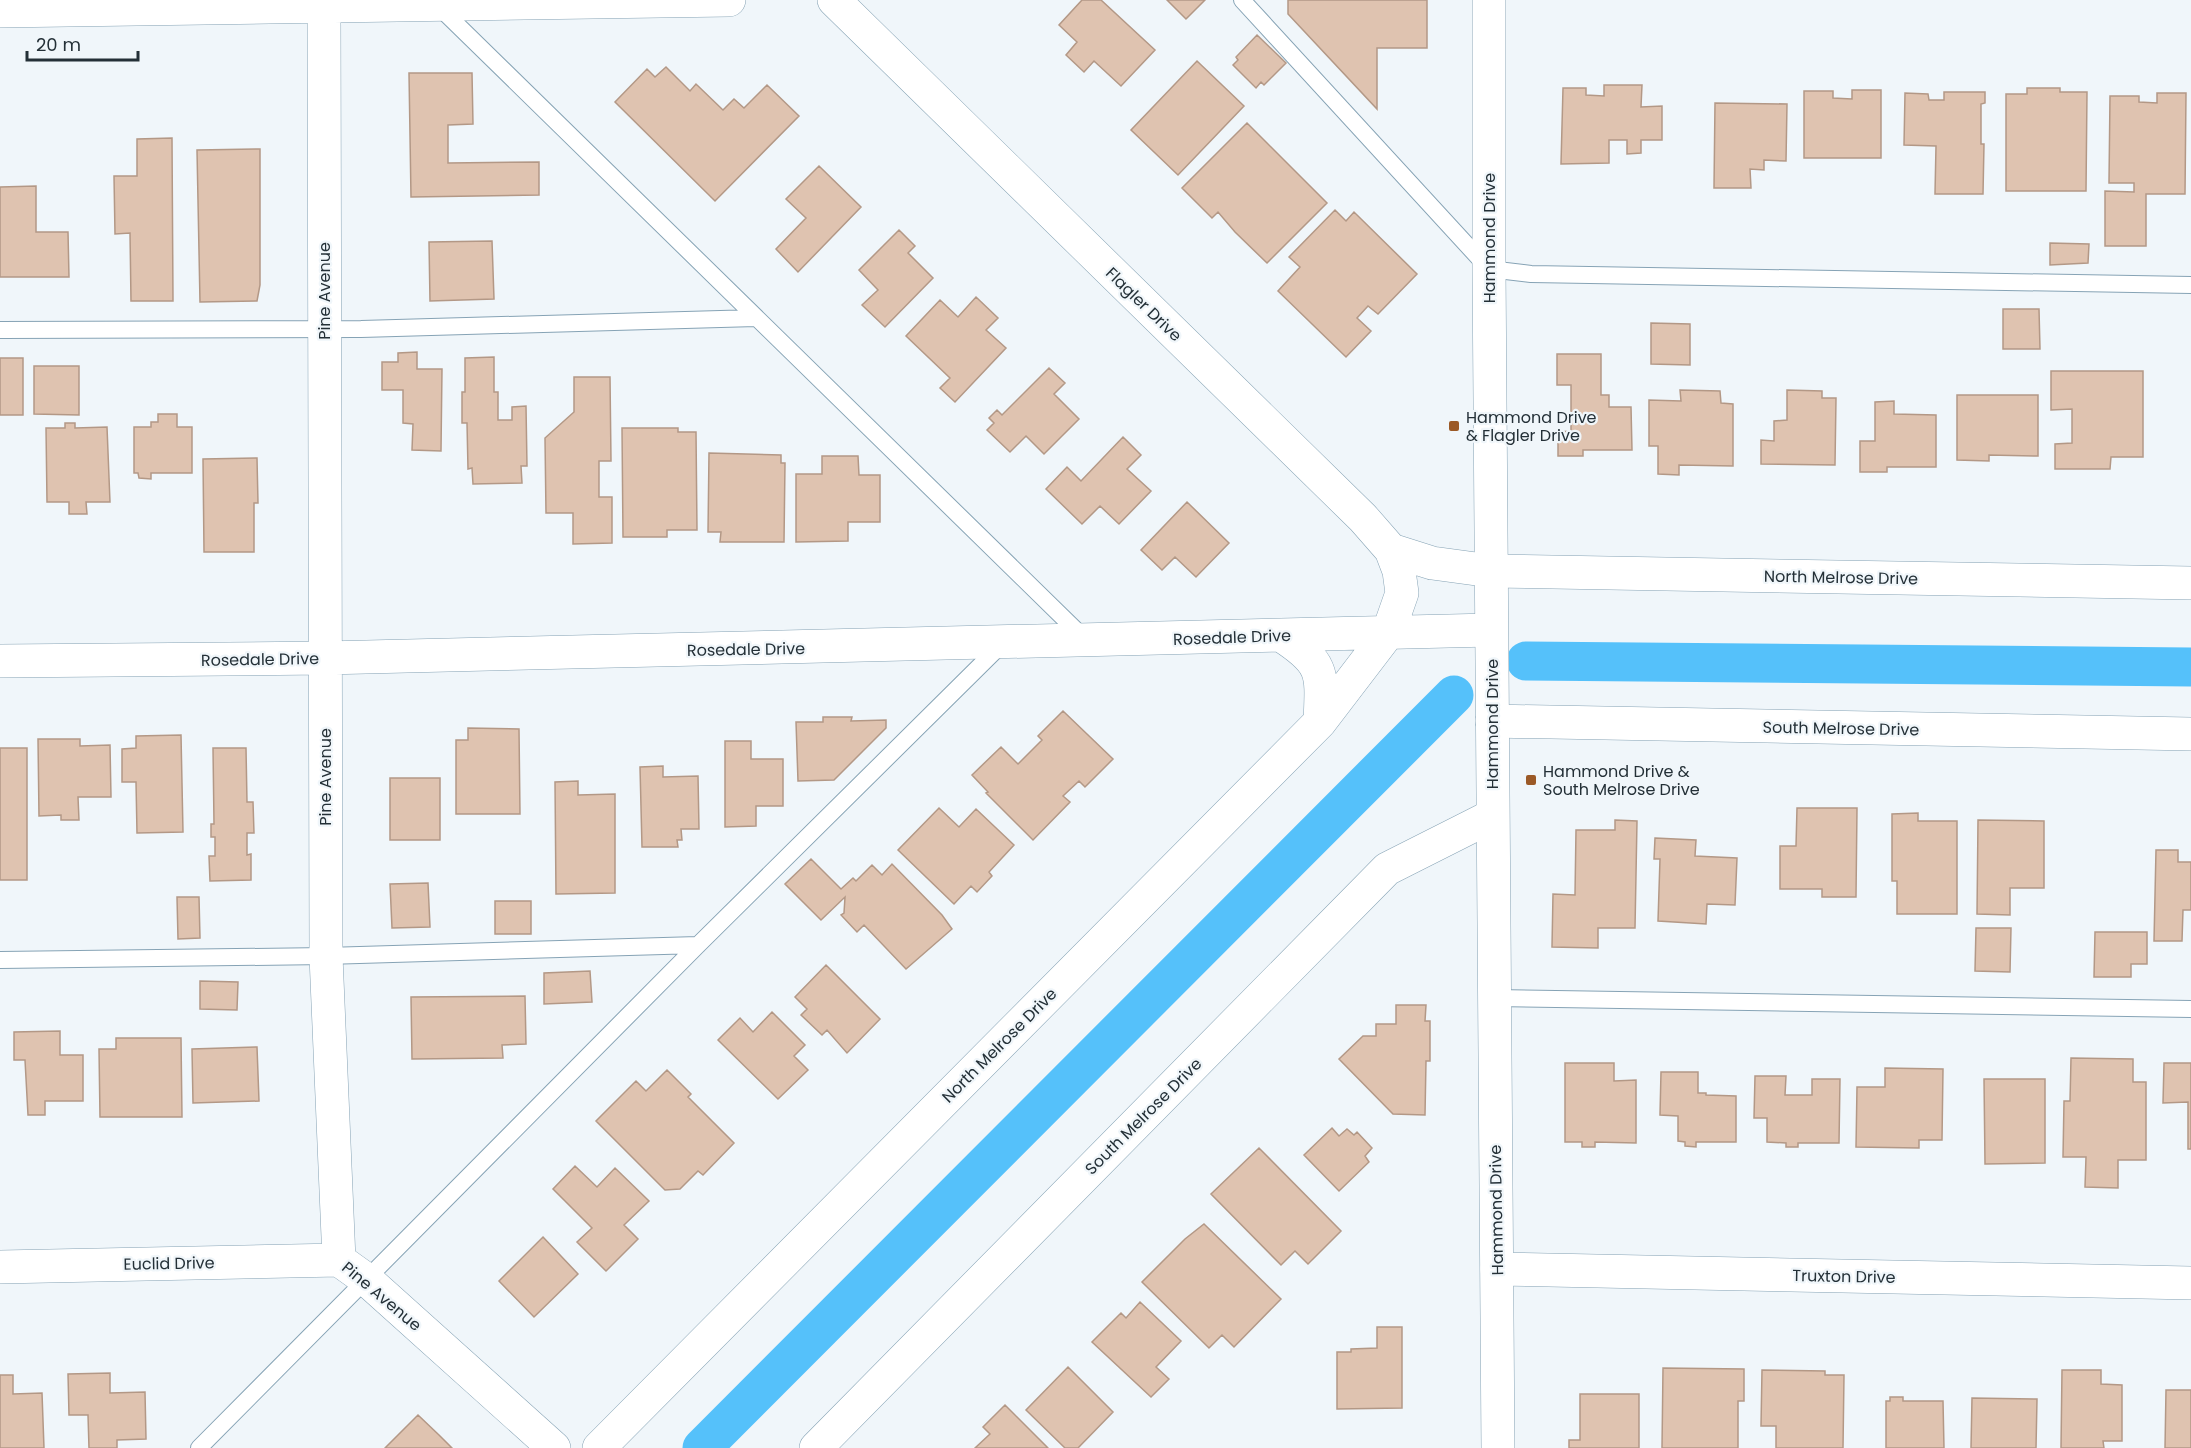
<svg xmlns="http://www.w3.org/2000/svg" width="2191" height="1448" viewBox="0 0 2191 1448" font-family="Poppins,sans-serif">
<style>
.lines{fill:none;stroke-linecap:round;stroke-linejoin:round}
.canal{stroke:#55c1fa;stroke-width:39}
.building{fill:#dfc3b0;stroke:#b39886;stroke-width:1.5}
.service-casing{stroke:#86a3b5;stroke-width:18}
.minor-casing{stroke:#86a3b5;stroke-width:34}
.tertiary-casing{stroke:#86a3b5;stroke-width:34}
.service{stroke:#fff;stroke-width:16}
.minor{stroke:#fff;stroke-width:33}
.tertiary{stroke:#fff;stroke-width:33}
.poi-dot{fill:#9b5926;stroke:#f0f6fa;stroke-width:2}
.labels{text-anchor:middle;stroke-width:4.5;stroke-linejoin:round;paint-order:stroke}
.street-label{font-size:16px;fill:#243037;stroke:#f0f6fa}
.poi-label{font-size:16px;fill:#243037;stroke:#f0f6fa;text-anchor:start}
</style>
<rect width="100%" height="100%" fill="#f0f6fa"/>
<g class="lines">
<path class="canal" d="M1526,661L2191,667
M702,1448L1454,695"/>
</g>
<path class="building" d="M1082,0H1101L1155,50L1121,86L1094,61L1084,72L1066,55L1077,42L1059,25Z
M1167,0H1205L1186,19Z
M1288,0H1427V48H1377V109L1288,14Z
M1257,35L1286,63L1264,85L1261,82L1256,88L1233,65L1238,60L1236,57Z
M1197,61L1244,106L1178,175L1131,130Z
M666,67L690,91L696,84L723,110L734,99L744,108L767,85L799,116L715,201L615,102L647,69L655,77Z
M409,73H472L473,124L448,125V163L539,162V195L411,197Z
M1604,85H1642L1641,107L1662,106V140H1641V153L1627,154V140H1609V163L1561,164L1563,88H1586V95L1604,96Z
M2027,88H2060V92H2087L2086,191H2006V94H2027Z
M1852,90H1881V158H1804V91H1833V98L1852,99Z
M1944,92H1985V103L1981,104V144H1984L1983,194H1935L1936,146L1904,145L1905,93L1928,94L1929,100H1944Z
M2157,93H2186L2185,194H2146V246H2105V191L2134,192V183H2109L2110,96H2139V102L2157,103Z
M1715,103L1787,104L1786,161L1764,160V170L1750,169L1751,188H1714Z
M1247,123L1327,203L1267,263L1235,232L1218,212L1212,218L1182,188Z
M172,138L173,301H131L130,233L115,234L114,176H137V139Z
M260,149V285L257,301L200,302L197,150Z
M819,166L861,207L798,272L776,249L806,218L786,199Z
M36,186V232H68L69,277H0V187Z
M1335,210L1346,221L1354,212L1417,274L1378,314L1368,306L1357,318L1371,331L1346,357L1278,291L1300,267L1289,257Z
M899,230L915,246L908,253L933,278L885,327L862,305L878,290L859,270Z
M492,241L494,299L430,301L429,242Z
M2050,243L2089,244L2088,263L2050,265Z
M976,297L998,318L986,330L1006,348L955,402L940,388L950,378L906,336L940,300L958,317Z
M2003,309H2039L2040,349H2003Z
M1651,323L1690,324V365L1651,364Z
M417,352V369H442L441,451L412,450L413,424L403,423V390H382V362H398V353Z
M1557,354H1601V395H1609V407H1631L1632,450H1583V456H1558V432L1571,431V385H1557Z
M494,357V392H498V420H512V407L526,406L527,466H521L522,483L473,484L472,468L468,469L467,423H462V392H465V358Z
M0,358H23V415H0Z
M34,366H79V415L34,414Z
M1049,368L1065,383L1054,394L1079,419L1044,454L1026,436L1010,452L987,430L994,423L989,418L997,410L1002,415Z
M2051,371H2143V457H2111L2110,469H2055V444L2072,443V409L2051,410Z
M574,377H610L611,461H599V497H612V543L573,544V513H546L545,438L574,412Z
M1680,390L1720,391L1721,403L1733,404V466L1679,465V475L1658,474V446H1649V400L1681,401Z
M1787,390L1822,391V398H1836L1835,465L1761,464V440L1774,441V421L1787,420Z
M1957,395H2038V456L1989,455V461L1957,460Z
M1894,401V414L1936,415V467H1887V472H1860V441H1875V402Z
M158,414H177V427H192V473H151V479L139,478L138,473H134V427H151V422H158Z
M65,423H75V428L107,427L110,502H86L87,514H69V502H47L46,428H65Z
M622,428H678V432H696L697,530H667V537H623Z
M1123,437L1141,455L1127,469L1151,491L1119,524L1100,506L1082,524L1046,489L1067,467L1081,481Z
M709,453L781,455V463H785L784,542H720L721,532H708Z
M822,456H858L859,475H880V522H848V541L796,542V474H822Z
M257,458L258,503H254V552H204L203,459Z
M1187,502L1229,543L1196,577L1175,557L1162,570L1141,550Z
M1063,711L1113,759L1085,787L1079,781L1063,796L1070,802L1033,840L986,793L988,792L972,775L1001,747L1018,764L1042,740L1038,736Z
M823,717H852L851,721L886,720V728L834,780L798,781L796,722H823Z
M468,728L519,729L520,814H456V740H468Z
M181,735L183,832L137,833L136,782H122V749L136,748V736Z
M38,739H80V746L110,745L111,797H78L79,820H61V815L39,816Z
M725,741H751V759H783V806H756V826L725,827Z
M0,748H27V880H0Z
M213,748H246L247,802H253L254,833H247V855L251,854V880L210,881L209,856H215V837H211V824H214Z
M663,766V777L698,776L699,829H681L682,840H677L678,847H642L640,767Z
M390,778H440V840H390Z
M578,781V795L615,794V893L556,894L555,782Z
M939,808L959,827L976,809L1014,845L989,872L992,876L977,892L971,886L954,904L898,850Z
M1797,808H1857L1856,897H1822V889H1780V846H1796Z
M1918,813V821H1957V914H1897V881H1892V814Z
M1615,820L1637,821L1635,928H1598V948L1552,947L1553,894L1575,895L1576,830H1615Z
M1978,820L2044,821V888H2010V915L1977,914Z
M1655,838L1696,840L1695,856L1737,858L1735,905L1707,904L1706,924L1658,921L1660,859H1654Z
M2156,850H2178V862H2191V910H2183L2182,941H2154Z
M811,859L841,889L853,878L856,881L872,865L882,875L892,864L942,915L952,929L906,969L864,925L857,932L841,915L844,913L845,897L821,920L785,884Z
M428,883L430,927L392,928L390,884Z
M177,897H199L200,938L178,939Z
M495,901H531V934H495Z
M1976,928H2011L2010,972L1975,971Z
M2095,932H2147V964H2131V977H2094Z
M826,965L880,1019L847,1053L827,1030L822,1035L801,1015L807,1009L795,997Z
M590,971L592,1002L544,1004V973Z
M200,981L238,982L237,1010L200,1009Z
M525,996L526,1044L502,1045L503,1058L412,1059L411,997Z
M1396,1005H1426L1425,1021H1430V1061H1426L1425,1115L1393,1114L1339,1059L1363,1036H1376V1024H1396Z
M772,1012L805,1045L794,1056L808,1070L778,1099L718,1040L740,1018L753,1032Z
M60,1031V1055H83V1101H45V1115H28L25,1060H14V1032Z
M116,1038H181L182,1117H100L99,1049H116Z
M257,1047L259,1101L193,1103L192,1049Z
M2071,1058L2133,1059V1082H2146V1160H2118V1188L2085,1187L2086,1157H2063L2064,1101H2070Z
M1565,1063H1614V1081L1636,1080V1143L1595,1142V1147H1582V1142H1565Z
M2164,1063H2191V1149H2188V1102L2163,1103Z
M1885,1068L1943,1069L1942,1140H1919V1148L1856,1147L1857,1087H1885Z
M667,1070L691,1094L688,1097L734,1143L703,1175L698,1171L680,1189L665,1190L596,1121L636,1081L646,1091Z
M1661,1072H1698V1093H1706V1095L1736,1096V1142H1696V1147L1685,1146V1142L1678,1141V1116L1660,1115Z
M1755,1076H1786L1785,1095H1812V1079H1840L1839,1143H1798V1147H1786V1143L1767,1142V1118H1754Z
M1984,1079H2045V1163L1985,1164Z
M1332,1128L1339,1136L1347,1129L1354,1135L1357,1132L1372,1148L1365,1156L1369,1162L1339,1191L1304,1155Z
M1259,1148L1341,1231L1308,1264L1295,1251L1281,1265L1211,1194Z
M575,1166L597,1187L615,1168L649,1201L624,1225L638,1239L606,1271L577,1242L592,1228L553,1189Z
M1204,1224L1281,1299L1234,1347L1222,1335L1209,1348L1142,1282L1185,1239Z
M543,1237L578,1274L534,1317L499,1281Z
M1140,1302L1181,1341L1156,1367L1169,1379L1151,1397L1092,1342L1121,1313L1126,1318Z
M1377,1327H1402V1408L1337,1409V1352H1351V1349L1377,1348Z
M1068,1367L1113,1412L1078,1448H1065L1026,1410Z
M1663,1368L1744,1369V1401H1738V1448H1662Z
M1762,1370L1825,1371V1375H1844L1843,1448H1776V1426H1761Z
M2062,1370H2101V1384L2122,1385V1441H2103L2104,1448H2061Z
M110,1373V1393L145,1392L146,1439L117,1440V1448H89L88,1415H69L68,1374Z
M0,1375H13V1394L42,1393L44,1448H0Z
M2166,1390H2191V1448H2165Z
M1580,1394H1639V1448H1569V1440H1580Z
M1890,1397H1903V1401H1943L1944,1448H1886V1401H1890Z
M1972,1398L2037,1399L2036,1448H1971Z
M1005,1405L1048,1448H975L990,1434L983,1427Z
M418,1415L439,1435L452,1448H385Z"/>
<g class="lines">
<defs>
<path id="service" d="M1242,0L1489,269L1531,274L2191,285
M437,5L1085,639
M0,330L361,329L756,318
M0,960L326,956L698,945
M1494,998L2191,1009
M199,1448L698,945L1002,644"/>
<path id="minor" d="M324,7L326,956L339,1260L367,1280L554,1448
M0,11L729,0
M1391,550L1432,563L1491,571L2191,583
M1282,636C1325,664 1322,673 1320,722
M0,661L325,658L1491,630
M1492,721L2191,734
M0,1267L339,1260
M1497,1269L2191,1283
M599,1448L1320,722L1388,633L1402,593L1399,571L1391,550L1363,518L834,0
M816,1448L1387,869L1492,816"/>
<path id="tertiary" d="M1489,0V269L1498,1448"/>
</defs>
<use href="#service" class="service-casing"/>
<use href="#minor" class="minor-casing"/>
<use href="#tertiary" class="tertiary-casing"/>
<use href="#service" class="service"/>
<use href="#minor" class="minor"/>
<use href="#tertiary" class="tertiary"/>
</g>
<g class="poi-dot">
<rect x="1448" y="420" width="12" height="12" rx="3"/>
<rect x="1525" y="774" width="12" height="12" rx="3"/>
</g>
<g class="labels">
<g class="street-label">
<text transform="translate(1489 238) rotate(-90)" y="6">Hammond Drive</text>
<text transform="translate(324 291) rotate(-90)" y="6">Pine Avenue</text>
<text transform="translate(1144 304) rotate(44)" y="6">Flagler Drive</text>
<text transform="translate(1841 577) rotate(1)" y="6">North Melrose Drive</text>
<text transform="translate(1232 637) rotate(-2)" y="6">Rosedale Drive</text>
<text transform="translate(746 649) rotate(-1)" y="6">Rosedale Drive</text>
<text transform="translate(260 659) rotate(-1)" y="6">Rosedale Drive</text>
<text transform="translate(1492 724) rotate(-90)" y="6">Hammond Drive</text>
<text transform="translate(1841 728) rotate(1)" y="6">South Melrose Drive</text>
<text transform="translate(325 777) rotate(-90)" y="6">Pine Avenue</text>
<text transform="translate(999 1045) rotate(-45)" y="6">North Melrose Drive</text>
<text transform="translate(1143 1116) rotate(-45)" y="6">South Melrose Drive</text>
<text transform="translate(1496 1210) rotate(-91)" y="6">Hammond Drive</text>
<text transform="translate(169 1263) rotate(-1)" y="6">Euclid Drive</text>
<text transform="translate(1844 1276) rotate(1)" y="6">Truxton Drive</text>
<text transform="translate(382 1296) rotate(40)" y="6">Pine Avenue</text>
</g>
<g class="poi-label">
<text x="1466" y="423">Hammond Drive<tspan x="1466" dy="18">&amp; Flagler Drive</tspan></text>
<text x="1543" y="777">Hammond Drive &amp;<tspan x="1543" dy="18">South Melrose Drive</tspan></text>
</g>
</g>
<path d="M27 51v9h111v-9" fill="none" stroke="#243037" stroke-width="3"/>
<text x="36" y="51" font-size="18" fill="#243037" stroke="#f0f6fa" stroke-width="4.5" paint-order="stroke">20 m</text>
</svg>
